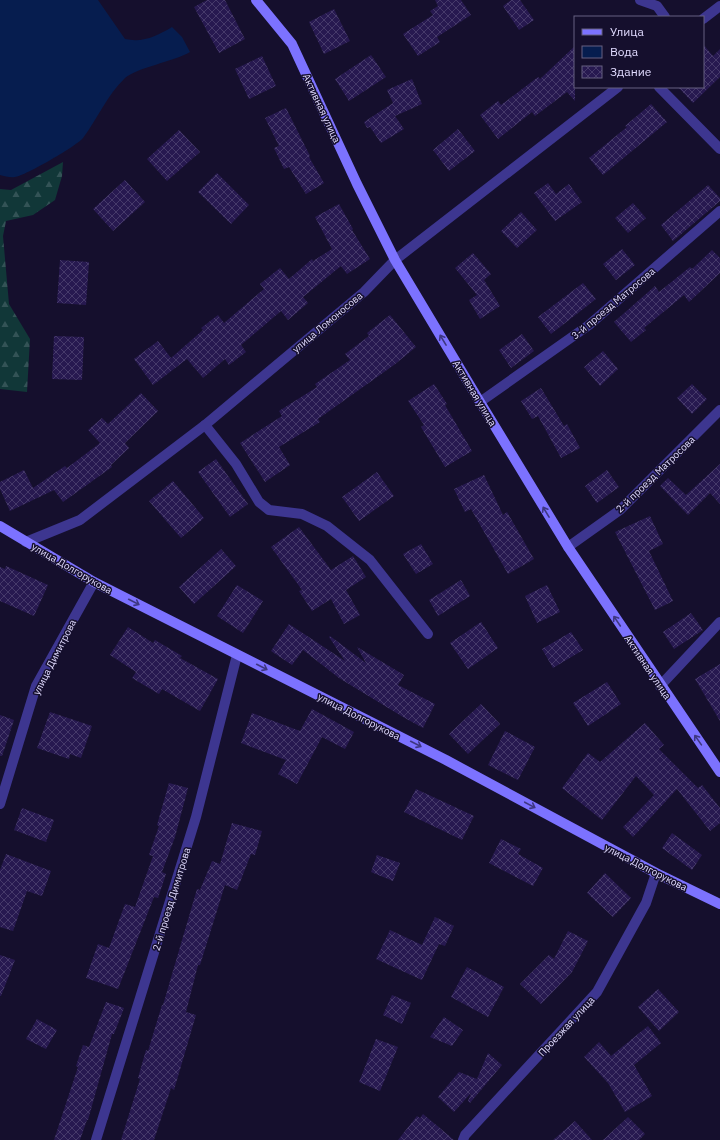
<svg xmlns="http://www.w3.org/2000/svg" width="720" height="1140" viewBox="0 0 720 1140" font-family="'IBM Plex Sans',sans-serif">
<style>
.forest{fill:url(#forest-firs)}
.water{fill:#061d4f}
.building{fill:url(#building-cross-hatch)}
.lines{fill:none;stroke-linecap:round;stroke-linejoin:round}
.minor{stroke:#3d3690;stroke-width:10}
.tertiary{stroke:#3d3690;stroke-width:10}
.secondary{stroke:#7c72ff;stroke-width:10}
.oneway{stroke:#3e3781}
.labels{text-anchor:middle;stroke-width:3;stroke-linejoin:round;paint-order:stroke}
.street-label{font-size:10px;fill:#e1dbff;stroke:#150f2d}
</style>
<defs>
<pattern id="forest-firs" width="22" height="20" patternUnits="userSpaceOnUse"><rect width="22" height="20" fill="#113738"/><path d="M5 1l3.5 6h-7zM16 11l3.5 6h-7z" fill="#335356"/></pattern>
<pattern id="building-cross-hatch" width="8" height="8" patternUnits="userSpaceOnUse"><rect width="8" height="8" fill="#271950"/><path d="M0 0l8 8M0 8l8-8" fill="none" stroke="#463a6a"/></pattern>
</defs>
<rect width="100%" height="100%" fill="#150f2d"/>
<path class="forest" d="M63,162L62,176L55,200L33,215L6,221L3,236L9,304L30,339L27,392L0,389V189L11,190Z"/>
<path class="water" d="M0,0H98L125,39C143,43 157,36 172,27L182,37L190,52C175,61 136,68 125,78C107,95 98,118 83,138C78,145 25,176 15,177C11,178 4,176 0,175Z"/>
<path class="building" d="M207,0H225L245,39L219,53L194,7Z
M435,0H461L471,15L437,37L440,42L418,56L403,34L433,15L430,11L438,6Z
M511,0H520L534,20L519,30L503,6Z
M334,9L350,41L324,54L309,22Z
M703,44L713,56L720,49V77L693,103L678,87H703Z
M575,46V101L567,92L535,116L532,112L498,139L480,115L498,101L501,105L538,77L540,79Z
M371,55L386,77L349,101L335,79Z
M262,56L276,86L249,99L235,69Z
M412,79L422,104L395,116L404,129L381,143L370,127L367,128L364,122L393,103L387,90Z
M651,104L667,122L603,175L589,158L627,127L625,126Z
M286,108L310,156L309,157L324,183L306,194L289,167L284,169L274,148L279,146L265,118Z
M458,129L475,151L449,171L433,150Z
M179,130L200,152L167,181L147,159Z
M217,173L249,205L231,224L198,192Z
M125,180L145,202L113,231L93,209Z
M548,183L556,194L569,184L582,202L555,221L534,193Z
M708,185L720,198V201L673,241L661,225Z
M633,203L646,218L628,233L615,218Z
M339,204L353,229L352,230L370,259L347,274L341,266L303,297L308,303L288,320L281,311L241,345L246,352L229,365L225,359L203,378L187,359L153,385L134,359L158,341L171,358L203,330L201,328L218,315L224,323L264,289L260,284L280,268L289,279L312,259L313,261L332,249L315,217Z
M521,212L537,230L517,248L501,231Z
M622,249L635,265L616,280L603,264Z
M712,250L720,258V273L689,302L684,295L644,328L646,330L631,342L614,322L655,286L659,292L690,267L692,269Z
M473,253L491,274L484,280L500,306L480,319L469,300L477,295L455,268Z
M60,260L89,262L86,305L57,303Z
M583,283L596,299L551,334L538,317Z
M390,315L416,347L394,365L318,419L320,422L279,447L290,465L265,482L240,443L282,416L279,411L317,387L315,384L350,360L345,354L369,336L367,333Z
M522,334L534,351L511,368L499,350Z
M54,336L84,337L82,380L52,379Z
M603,351L618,369L600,386L584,367Z
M434,384L447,404L445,405L472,451L445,467L421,427L424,425L408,401Z
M692,384L707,399L692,414L677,398Z
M541,388L564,426L567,424L580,448L561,458L538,416L532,419L521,401Z
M141,393L158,411L125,443L129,448L111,465L112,467L63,502L54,490L10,511L0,489V482L24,470L33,488L65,466L67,468L100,443L88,430L102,418L108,424Z
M216,459L248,504L230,517L198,472Z
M720,464V504L710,493L688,515L660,486L668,478L686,495Z
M607,470L619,487L597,503L585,486Z
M377,472L394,496L359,521L342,497Z
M484,475L503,515L507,512L534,559L508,574L471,509L465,512L454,489Z
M173,481L204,518L181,538L149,501Z
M650,516L663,544L649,551L673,601L655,610L615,532Z
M299,527L331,570L353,556L366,577L346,590L360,615L344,624L331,599L312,611L299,591L302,590L271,547Z
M421,544L433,564L416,574L403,554Z
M221,549L236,566L194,604L179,587Z
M6,566L48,585L34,616L0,601V567L5,569Z
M461,580L470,596L438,616L429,600Z
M237,585L263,601L243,633L217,616Z
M547,585L560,612L537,623L525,596Z
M691,613L703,630L674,649L663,632Z
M481,622L498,648L468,669L450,643Z
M289,624L345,661L329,637L330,636L366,663L357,647L404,675L398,685L435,704L423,728L403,717L339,678L303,650L292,665L271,651Z
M128,627L153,643L155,640L182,656L180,658L218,679L200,711L162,689L159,694L132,678L136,672L110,655Z
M571,632L583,650L553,668L542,649Z
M720,664V721L695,679Z
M607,682L621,704L588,726L573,703Z
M481,704L500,724L468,754L449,734Z
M312,709L354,732L345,749L322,737L297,784L278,774L286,760L241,743L252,713L300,731Z
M50,712L92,726L81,758L70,754L69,759L37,748Z
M0,715L14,720L2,756H0Z
M645,723L664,745L659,749L698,788L702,785L720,808V823L710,831L677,789L633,837L623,827L654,795L636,776L602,820L562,788L588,753L600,762Z
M505,731L535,747L518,780L488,765Z
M169,783L188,788L175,837L162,872L166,874L158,898L154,897L118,989L86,978L98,944L109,948L125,904L135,907L153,856L149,855L159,826L157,825Z
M416,789L474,816L462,840L404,812Z
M22,808L54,820L46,842L14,830Z
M232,823L262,831L255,855L251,854L237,890L225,885L200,965H198L186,1012L196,1015L174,1090L171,1088L154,1140H121L140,1079L138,1078L146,1050L148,1051L162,1005H163L197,889L200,890L212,861L220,864Z
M672,833L702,855L692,870L662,848Z
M501,839L521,849L518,854L543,868L533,886L489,863Z
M6,854L51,871L42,896L27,891L13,931L0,927V870Z
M377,855L400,863L393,881L371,872Z
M605,873L631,898L613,917L587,893Z
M435,917L454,926L445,946L439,944L422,980L376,959L390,930L422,945Z
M568,931L588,941L572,972L541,1004L520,984L549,955L554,959Z
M0,955L15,960L1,996H0Z
M467,967L504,987L488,1017L451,997Z
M658,989L679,1012L659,1031L638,1007Z
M392,995L411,1003L402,1024L383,1015Z
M106,1002L124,1008L114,1034H112L88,1120H87L80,1140H54L78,1067L76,1066L83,1045L89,1047Z
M444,1017L463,1030L452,1046L430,1037Z
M37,1019L57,1030L46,1049L26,1039Z
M648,1026L661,1043L634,1065L652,1096L625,1112L608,1083L584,1057L599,1042L611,1056Z
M376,1039L398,1047L380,1091L359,1082Z
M488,1053L502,1065L470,1103L468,1101L471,1093L454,1112L438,1097L459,1072L477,1079Z
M423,1114L435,1124L454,1140H398L417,1116L420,1118Z
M628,1117L645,1134L639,1140H603Z
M575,1121L592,1140H553Z"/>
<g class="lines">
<path class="minor" d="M640,0L657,6L665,17
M703,19L720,6
M659,87L720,149
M395,260L618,87
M480,402L589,325L720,211
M205,425L236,464L259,502L269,510L302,514L327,526L370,560L428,634
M568,547L620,510L720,410
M660,686L720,622
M0,804L36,686L94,582
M96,1140L196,817L237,655
M463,1140L465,1135L597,992L646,903L656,873"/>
<path class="tertiary" d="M26,542L80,520L205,425L364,292L395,260"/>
<path class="secondary" d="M256,0L292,44L357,184L395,260L480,402L568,547L720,772
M0,526L94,582L446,760L656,873L720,904"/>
</g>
<defs><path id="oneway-shaft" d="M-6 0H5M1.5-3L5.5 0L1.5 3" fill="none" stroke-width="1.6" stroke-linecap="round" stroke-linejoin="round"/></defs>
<g class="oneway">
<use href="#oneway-shaft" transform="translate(443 340) rotate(-121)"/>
<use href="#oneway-shaft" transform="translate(546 512) rotate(-121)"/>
<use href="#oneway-shaft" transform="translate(134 602) rotate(27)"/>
<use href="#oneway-shaft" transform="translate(617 621) rotate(-124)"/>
<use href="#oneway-shaft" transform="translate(262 667) rotate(27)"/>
<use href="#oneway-shaft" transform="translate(698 740) rotate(-125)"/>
<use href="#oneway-shaft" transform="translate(416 744) rotate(27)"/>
<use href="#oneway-shaft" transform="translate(530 805) rotate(28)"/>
</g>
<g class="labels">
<g class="street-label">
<text transform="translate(322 108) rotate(65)" y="4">Активная улица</text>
<text transform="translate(613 303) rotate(-40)" y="4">3-й проезд Матросова</text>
<text transform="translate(327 322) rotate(-40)" y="4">улица Ломоносова</text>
<text transform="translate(475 393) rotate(59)" y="4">Активная улица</text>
<text transform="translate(655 474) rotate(-44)" y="4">2-й проезд Матросова</text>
<text transform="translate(72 568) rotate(30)" y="4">улица Долгорукова</text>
<text transform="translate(54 657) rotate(-63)" y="4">улица Димитрова</text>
<text transform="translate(648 667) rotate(56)" y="4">Активная улица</text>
<text transform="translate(359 716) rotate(27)" y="4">улица Долгорукова</text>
<text transform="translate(646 867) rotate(27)" y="4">улица Долгорукова</text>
<text transform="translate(171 899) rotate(-73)" y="4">2-й проезд Димитрова</text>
<text transform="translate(566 1026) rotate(-47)" y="4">Проезжая улица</text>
</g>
</g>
<rect x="574" y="16" width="130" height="72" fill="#150f2d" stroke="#676181"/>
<rect x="582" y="29" width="20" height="6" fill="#7c72ff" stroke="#676181"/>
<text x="610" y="36" font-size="12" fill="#e1dbff">Улица</text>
<rect x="582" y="46" width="20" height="12" fill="#061d4f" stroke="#676181"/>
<text x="610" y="56" font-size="12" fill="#e1dbff">Вода</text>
<rect x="582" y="66" width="20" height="12" fill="url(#building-cross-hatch)" stroke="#676181"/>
<text x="610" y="76" font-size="12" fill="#e1dbff">Здание</text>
</svg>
